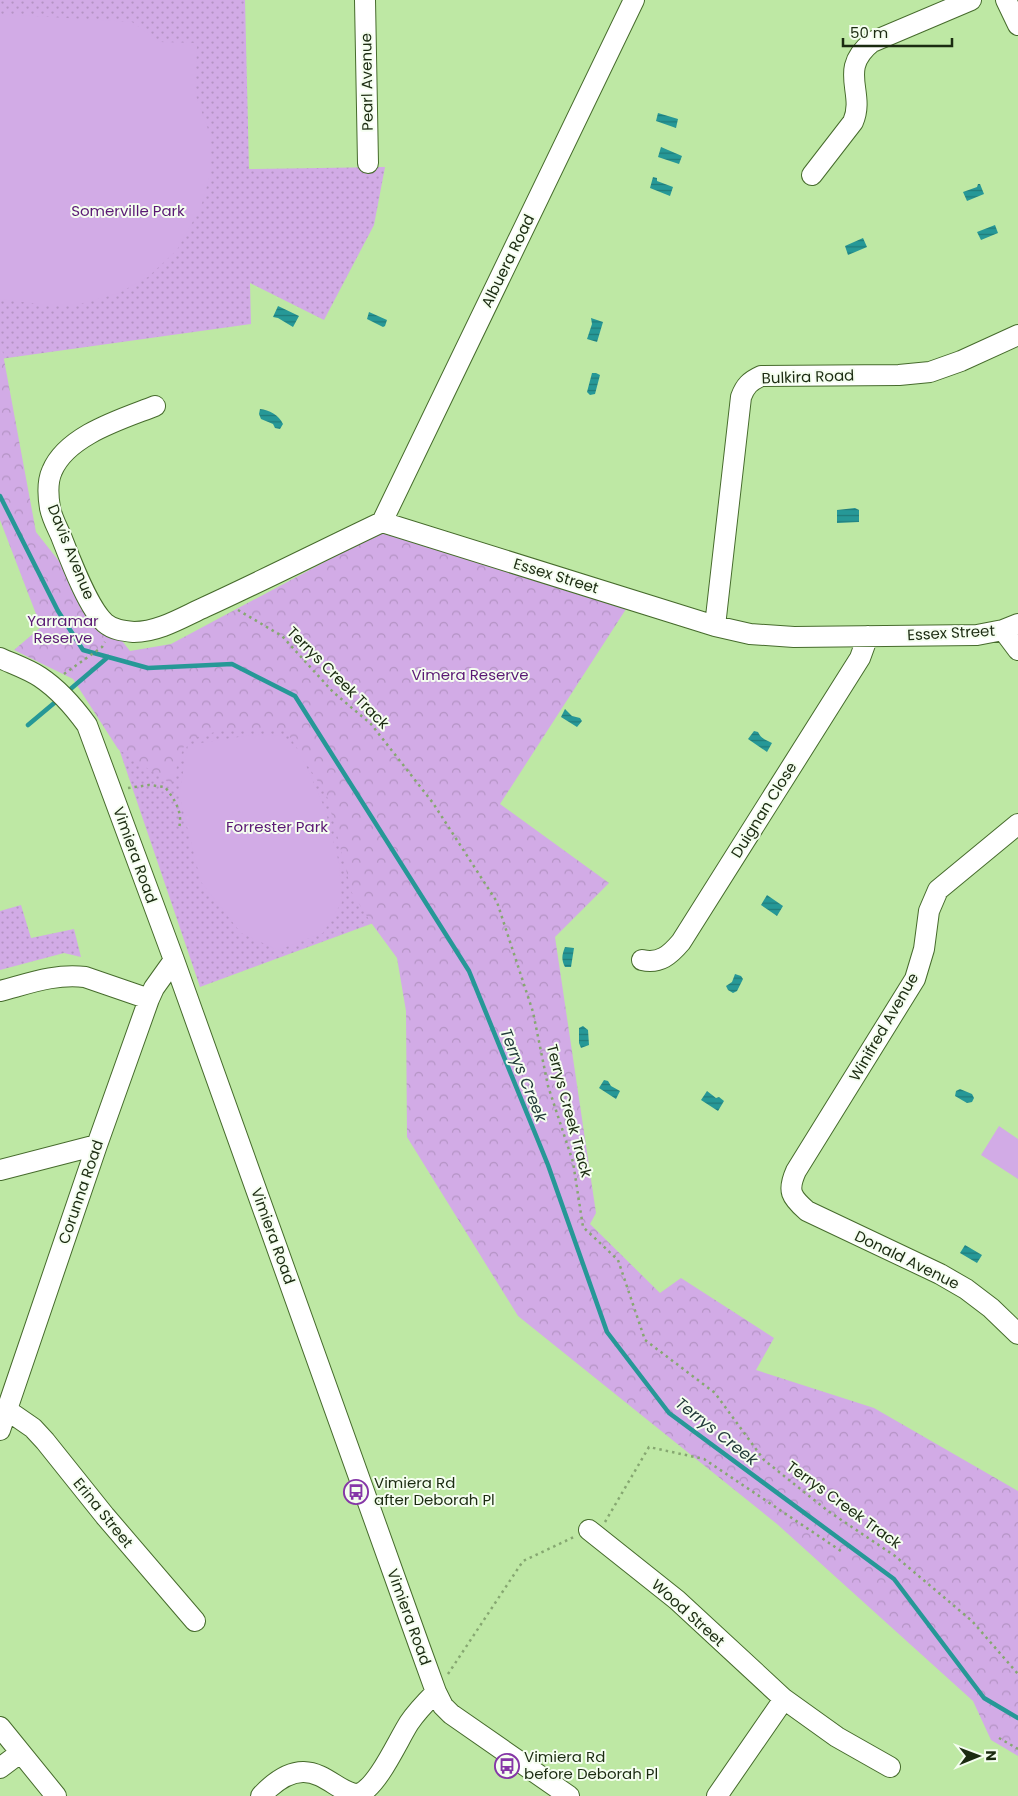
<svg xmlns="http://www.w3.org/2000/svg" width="1018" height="1796" viewBox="0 0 1018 1796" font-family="Poppins,sans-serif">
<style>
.grass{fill:url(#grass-dots)}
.forest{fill:url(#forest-crowns)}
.garden{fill:#d2abe6}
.water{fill:url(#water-rules)}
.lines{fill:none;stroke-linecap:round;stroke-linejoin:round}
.stream{stroke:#269897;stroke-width:4.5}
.minor-casing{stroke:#466b2c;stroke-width:22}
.path{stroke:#86a771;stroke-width:2.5;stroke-dasharray:2.5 4;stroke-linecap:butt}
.minor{stroke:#fff;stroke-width:20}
.labels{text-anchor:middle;stroke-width:4;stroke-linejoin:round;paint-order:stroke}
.street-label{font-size:15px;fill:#1b2b11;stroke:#f5fef0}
.park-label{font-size:15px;fill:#5a1974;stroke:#f5fef0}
.poi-label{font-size:15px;fill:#1b2b11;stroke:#f5fef0;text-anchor:start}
.water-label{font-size:16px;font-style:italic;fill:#233b3a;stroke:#f5fef0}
</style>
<defs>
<pattern id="grass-dots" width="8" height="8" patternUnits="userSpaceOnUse" patternTransform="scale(1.25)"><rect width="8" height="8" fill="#d2abe6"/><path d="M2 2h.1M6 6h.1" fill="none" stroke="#b493c4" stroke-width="1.8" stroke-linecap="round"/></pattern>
<pattern id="forest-crowns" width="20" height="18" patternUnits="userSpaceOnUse" patternTransform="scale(1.25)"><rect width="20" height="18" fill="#d2abe6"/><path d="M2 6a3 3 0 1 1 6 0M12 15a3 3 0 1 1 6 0" fill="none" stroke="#b493c4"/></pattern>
<pattern id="water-rules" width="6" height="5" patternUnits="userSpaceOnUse" patternTransform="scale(1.25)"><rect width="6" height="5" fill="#269897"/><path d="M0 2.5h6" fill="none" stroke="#207c7a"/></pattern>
</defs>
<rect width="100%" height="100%" fill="#bee8a4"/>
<path class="grass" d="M0,0H245L249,169L385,167L374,225L324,320L250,283L251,324L0,359Z
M259,686L444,897L200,987L112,728Z
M21,905L31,938L74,929L81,957L64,953L0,970V911Z"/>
<path class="forest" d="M0,338L36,532L130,651L171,644L388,528L628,606L500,804L609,883L555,937L596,1213L590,1224L660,1293L681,1278L774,1338L756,1370L874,1408L1018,1491V1756L991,1740L973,1701L777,1524L518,1316L407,1137L406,1011L397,958L372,924L352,893L327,796L285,729H226L186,740L171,784L118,749L73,679L14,650L41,627L0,520Z"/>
<path class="garden" d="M0,14L132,22L160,42L197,43L195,93L209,132V178L201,207L177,250L148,277L119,293L80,304H39L0,299Z
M257,734L284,736L305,763L325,809L339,863L342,902L323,933L278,950L241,933L201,882L179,794L188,745Z
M999,1126L1018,1139V1179L981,1155Z"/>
<path class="water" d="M658,113L678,119L676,128L656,121Z
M661,147L682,156L679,164L658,157Z
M653,177L657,178V181L673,187L670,196L650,188Z
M978,184H980L984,194L967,201L963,192L977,187Z
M995,225L998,233L981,240L977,232Z
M863,238L867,247L848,255L845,246Z
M278,306L299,316L293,327L278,318L273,317Z
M369,312L387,320L385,326L383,327L367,319Z
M591,318L603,322L597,342L587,339L592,324Z
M592,373H596L600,375L595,394L590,395L587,392Z
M260,409C269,410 279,415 283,424L280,429L275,428L273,424L261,419L259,414Z
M855,508L859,510V522L837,523V510Z
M565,709L572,716L580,718L582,721L577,727L561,717Z
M754,731L758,732C761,739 767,740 772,743L767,752L748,739Z
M767,895L783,906L777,916L761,905Z
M565,947L574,948L571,967H565C561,959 562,955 565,947Z
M735,974L741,976L743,979L737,991L733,993L728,990L726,986L732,982Z
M583,1026L588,1030L589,1045L581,1048L579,1043V1028Z
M604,1080L608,1081L611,1086L620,1091L616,1099L599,1088Z
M960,1089L972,1094L974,1098L972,1102L967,1103L955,1096L956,1091Z
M707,1091L716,1098L719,1097L724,1101L718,1111L701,1100Z
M965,1245L982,1255L977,1263L960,1253Z"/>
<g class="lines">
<path class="stream" d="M0,496L58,611L83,650L148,668L232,664L295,696L469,971L548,1165L607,1332L669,1413L894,1579L984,1698L1018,1718
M67,692L108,657
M28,725L59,699"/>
<defs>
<path id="minor" d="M365,0L368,163
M1006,0L1018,25
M812,175L853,122C866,92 837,70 872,42L971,0
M155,406C122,419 67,435 52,471C47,482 48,496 50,508C52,518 57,527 61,536C70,559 88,608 105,623C113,630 124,631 134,632C159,632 183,617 205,607C264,580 323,550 382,522L715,626L750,634L794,637L977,635L1003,630L1018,624
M382,522L634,0
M715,626L741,397C745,386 750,381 761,376L899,375L930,372L961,361L1018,335
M1003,630L1018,650
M0,658C13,664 28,669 40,677C58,689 74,707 87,725L174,960L419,1645L436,1692L443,1706L451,1714L569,1796
M1018,824L938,890L929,911L924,949L915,979L796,1171C787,1191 791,1197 807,1211L940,1274L966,1289L991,1308L1018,1334
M642,960C660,964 670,955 681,942L860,658L868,636
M0,991C27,984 56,973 85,977L149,999
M0,1170L97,1145
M7,1410L33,1428L45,1441L105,1516L195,1621
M0,1430L97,1145L149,999L154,988L174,960
M589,1530L677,1600L784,1699L837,1737L890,1767
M0,1727L56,1796
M0,1768L20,1753
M261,1796C311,1742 333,1796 359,1794C378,1786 397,1742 409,1723C417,1711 426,1702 436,1692
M717,1796L784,1699"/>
</defs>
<use href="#minor" class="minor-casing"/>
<path class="path" d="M238,610L282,636L333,692L371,724L433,803L497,902L533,1012L548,1086L573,1162L583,1227L618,1260L645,1340L715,1393L764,1460L828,1511L895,1556L972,1621L1018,1674
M64,674L102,647L105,642
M128,788L149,785L165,787C175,800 183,812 179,828
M605,1522L649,1447L704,1459L841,1551
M448,1674L523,1561L574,1537
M999,1738L1018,1749"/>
<use href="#minor" class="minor"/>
</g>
<defs>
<symbol id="bus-ring" viewBox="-11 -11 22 22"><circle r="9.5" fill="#f5fef0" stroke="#8536a7" stroke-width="1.5"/><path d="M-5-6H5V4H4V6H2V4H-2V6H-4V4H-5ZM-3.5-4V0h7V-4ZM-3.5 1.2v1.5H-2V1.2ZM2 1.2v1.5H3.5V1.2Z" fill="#8536a7"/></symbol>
</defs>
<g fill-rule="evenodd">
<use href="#bus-ring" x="342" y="1478" width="28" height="28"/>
<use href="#bus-ring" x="493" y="1752" width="28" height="28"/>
</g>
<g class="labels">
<g class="street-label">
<text transform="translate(367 82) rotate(-91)" y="5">Pearl Avenue</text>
<text transform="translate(508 261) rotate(-64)" y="5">Albuera Road</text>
<text transform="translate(808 377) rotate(-2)" y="5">Bulkira Road</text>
<text transform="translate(71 552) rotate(68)" y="5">Davis Avenue</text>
<text transform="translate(556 576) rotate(17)" y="5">Essex Street</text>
<text transform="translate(951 633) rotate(-3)" y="5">Essex Street</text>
<text transform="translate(338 678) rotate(45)" y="5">Terrys Creek Track</text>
<text transform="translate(764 810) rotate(-58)" y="5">Duignan Close</text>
<text transform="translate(135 855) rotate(70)" y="5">Vimiera Road</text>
<text transform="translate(884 1027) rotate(-60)" y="5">Winifred Avenue</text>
<text transform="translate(569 1111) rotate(75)" y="5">Terrys Creek Track</text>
<text transform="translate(81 1192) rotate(-71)" y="5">Corunna Road</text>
<text transform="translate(273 1236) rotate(70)" y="5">Vimiera Road</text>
<text transform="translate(907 1260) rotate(26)" y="5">Donald Avenue</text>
<text transform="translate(844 1505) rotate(36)" y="5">Terrys Creek Track</text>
<text transform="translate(103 1513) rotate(51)" y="5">Erina Street</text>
<text transform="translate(688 1613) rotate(42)" y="5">Wood Street</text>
<text transform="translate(409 1617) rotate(70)" y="5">Vimiera Road</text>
</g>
<g class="park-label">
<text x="128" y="216">Somerville Park</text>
<text x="63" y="626">Yarramar<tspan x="63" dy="17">Reserve</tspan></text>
<text x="470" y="680">Vimera Reserve</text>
<text x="277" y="832">Forrester Park</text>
</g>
<g class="poi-label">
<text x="374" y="1488">Vimiera Rd<tspan x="374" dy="17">after Deborah Pl</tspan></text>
<text x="524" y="1762">Vimiera Rd<tspan x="524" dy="17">before Deborah Pl</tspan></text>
</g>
<g class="water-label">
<text transform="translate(524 1075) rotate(68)" y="6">Terrys Creek</text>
<text transform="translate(717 1431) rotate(38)" y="6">Terrys Creek</text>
</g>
</g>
<g transform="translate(978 1756) rotate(89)" stroke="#f5fef0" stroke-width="4" paint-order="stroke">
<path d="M0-4L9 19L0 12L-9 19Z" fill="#1b2b11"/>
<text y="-8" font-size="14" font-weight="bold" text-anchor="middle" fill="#1b2b11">N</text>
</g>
<path d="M843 38v8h109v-8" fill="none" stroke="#1b2b11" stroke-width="2.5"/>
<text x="850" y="38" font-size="15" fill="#1b2b11" stroke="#f5fef0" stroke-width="4" paint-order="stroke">50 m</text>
</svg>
